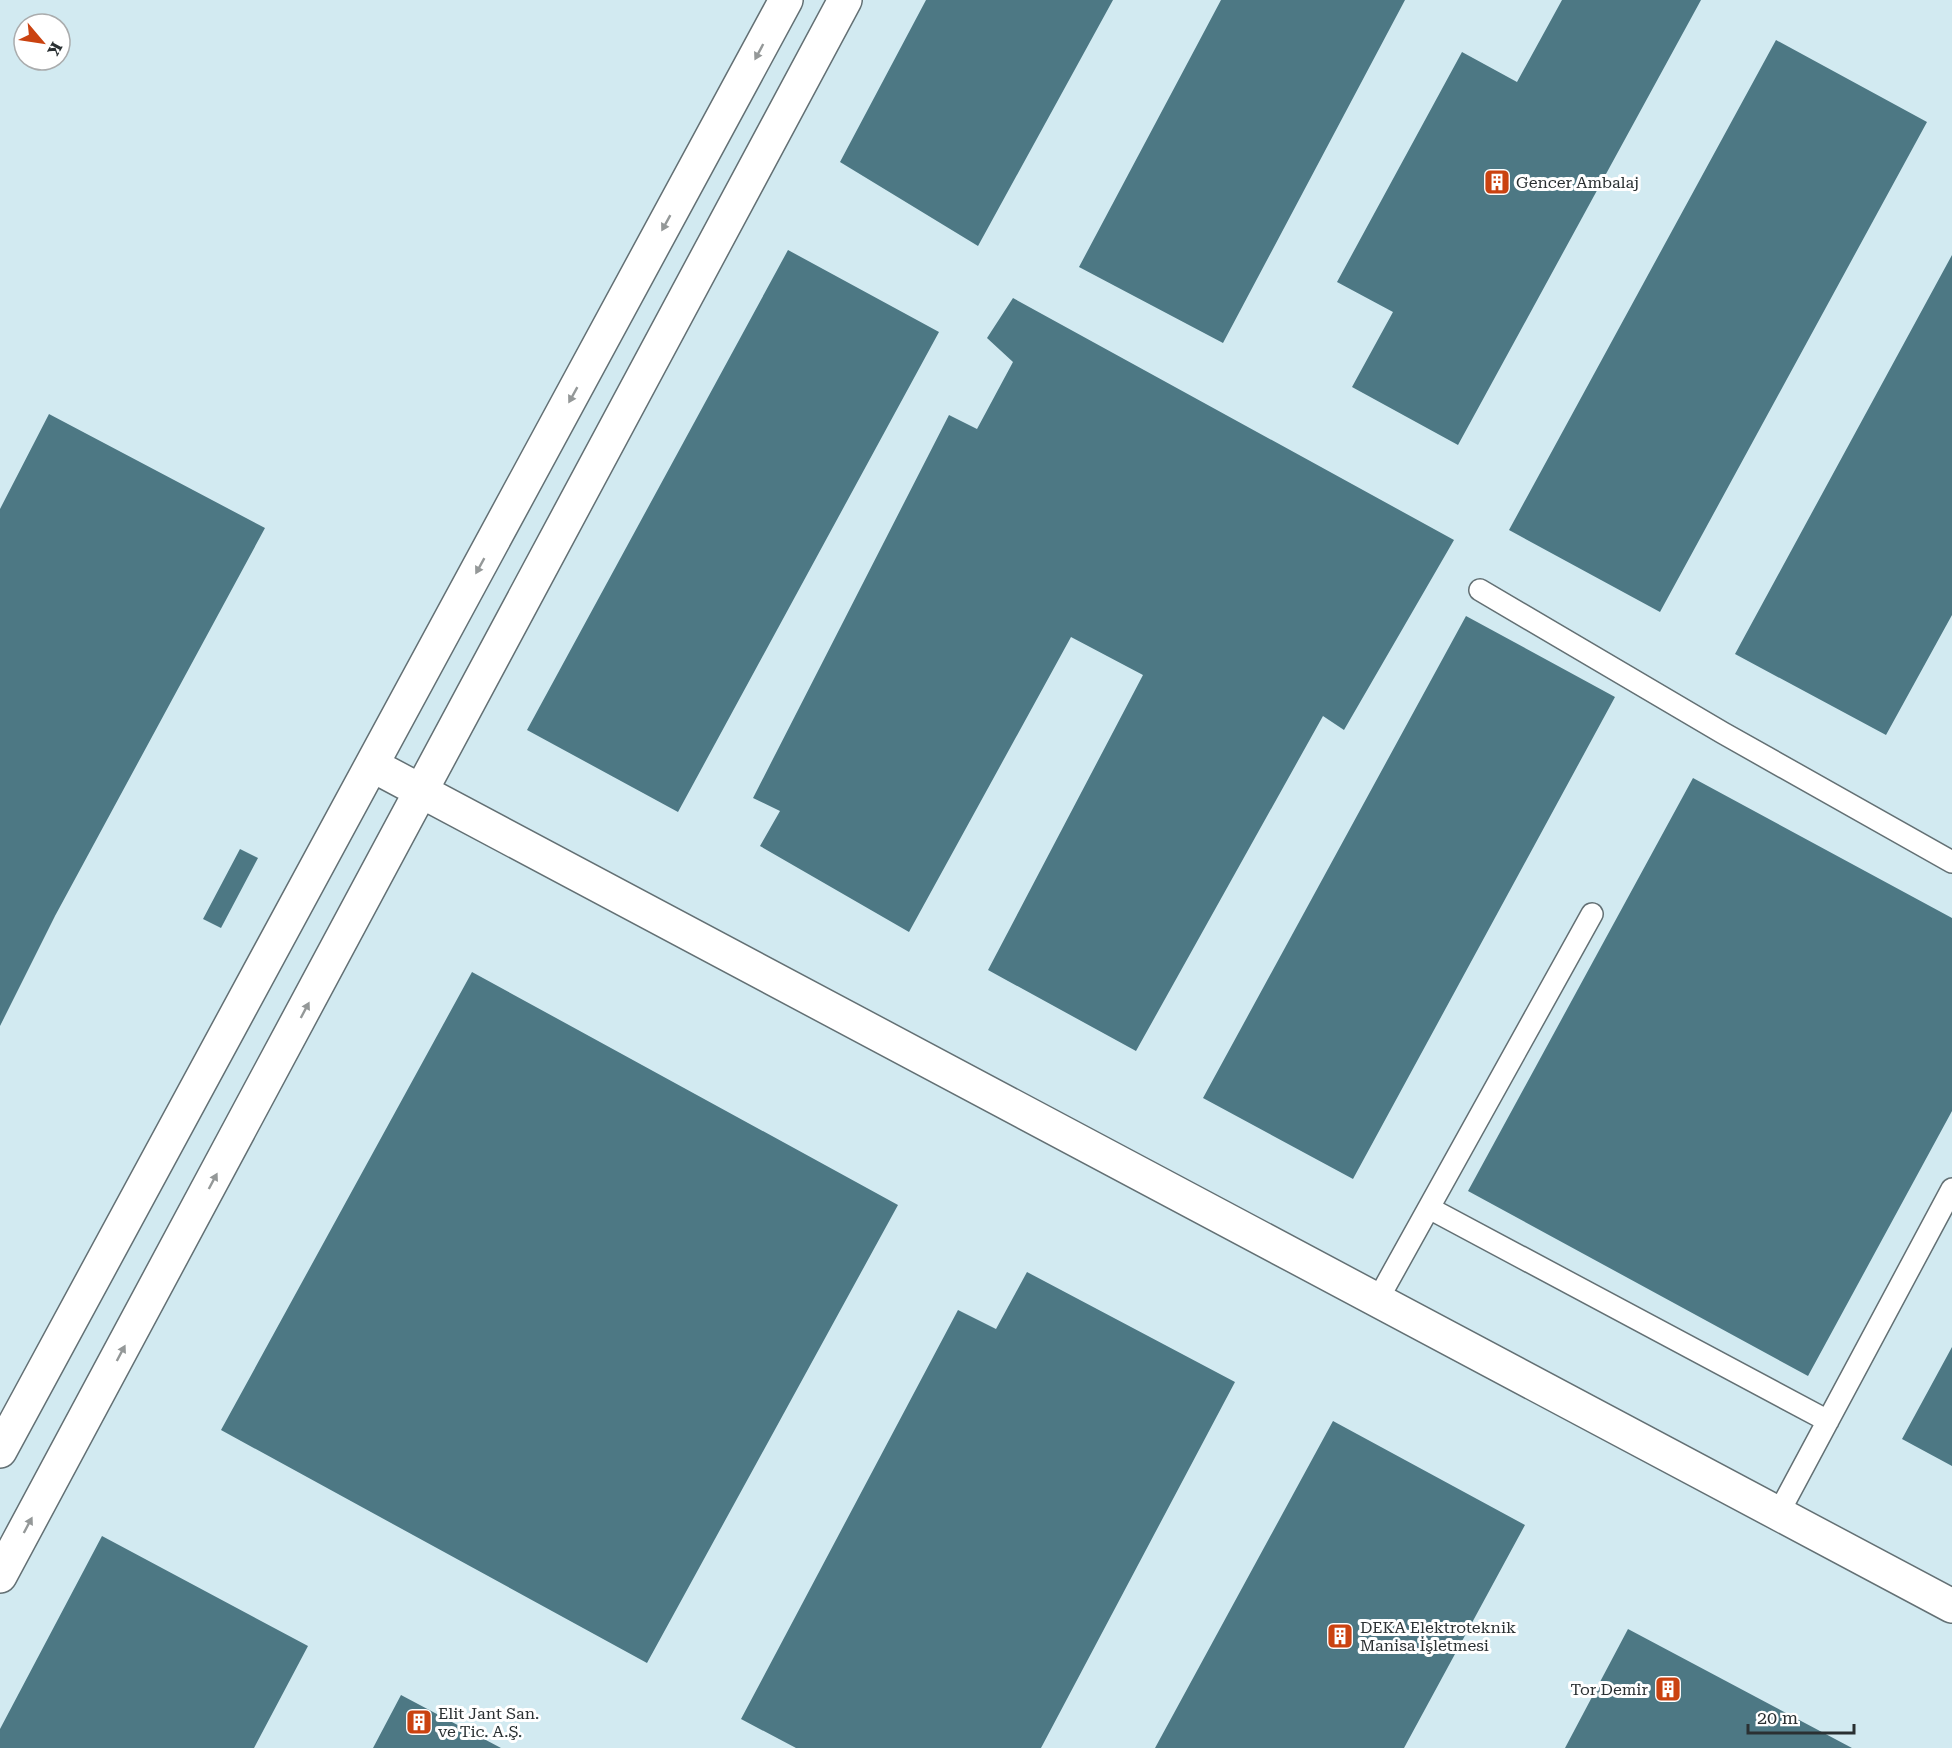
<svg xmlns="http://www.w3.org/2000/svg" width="1952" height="1748" viewBox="0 0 1952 1748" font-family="'Roboto Serif',serif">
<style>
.built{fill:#d2eaf1;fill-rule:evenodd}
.building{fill:#4d7884}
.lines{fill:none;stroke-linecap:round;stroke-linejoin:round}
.lane-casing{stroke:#637074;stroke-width:24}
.secondary-casing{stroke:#637074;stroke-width:36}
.lane{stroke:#fff;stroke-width:21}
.secondary{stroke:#fff;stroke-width:33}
.oneway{fill:#949898}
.labels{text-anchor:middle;stroke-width:6;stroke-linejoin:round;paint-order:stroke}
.poi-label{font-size:16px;fill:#2a3032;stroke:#fff;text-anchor:start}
</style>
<rect width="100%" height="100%" fill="#e4f4f8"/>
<path class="built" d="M0,0H1952V1748H0ZM24,24H60V60H24Z"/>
<path class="building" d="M926,0H1113L978,246L840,162Z
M1221,0H1405L1223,343L1079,267Z
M1562,0H1701L1458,445L1352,387L1393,312L1337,282L1462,52L1517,82Z
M1776,40L1927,122L1660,612L1509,530Z
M788,250L939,332L678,812L527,730Z
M1952,255V615L1886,735L1735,654Z
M1013,298L1454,540L1344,730L1323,716L1136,1051L988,970L1143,675L1071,637L909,932L760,846L780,811L753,798L949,415L977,429L1013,362L987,338Z
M49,414L265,528L55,916L0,1026V509Z
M1466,616L1615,697L1353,1179L1203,1098Z
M1693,778L1952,918V1111L1808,1376L1468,1191Z
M240,849L258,858L221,928L203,919Z
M472,972L898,1205L647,1663L221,1430Z
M1027,1272L1235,1382L1041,1748H796L741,1719L958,1310L996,1329Z
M1952,1347V1466L1902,1439Z
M1333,1421L1525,1525L1404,1748H1155Z
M102,1536L308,1646L254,1748H0V1729Z
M1628,1629L1852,1748H1565Z
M401,1695L501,1748H373Z"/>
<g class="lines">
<defs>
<path id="lane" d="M1480,590L1723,733L1952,862
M1429,1208L1828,1421
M1377,1301L1592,914
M1778,1514L1952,1189"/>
<path id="secondary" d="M372,765L1952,1606
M0,1451L786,0
M0,1576L845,0"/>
</defs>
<use href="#lane" class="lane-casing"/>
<use href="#secondary" class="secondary-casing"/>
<use href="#lane" class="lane"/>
<use href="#secondary" class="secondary"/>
</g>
<defs><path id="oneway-solid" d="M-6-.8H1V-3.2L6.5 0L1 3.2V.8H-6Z" transform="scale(1.5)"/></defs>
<g class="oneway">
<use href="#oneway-solid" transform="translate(759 52) rotate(118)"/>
<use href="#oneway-solid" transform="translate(666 223) rotate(119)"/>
<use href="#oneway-solid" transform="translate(573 395) rotate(119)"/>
<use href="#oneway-solid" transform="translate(480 566) rotate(119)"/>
<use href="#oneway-solid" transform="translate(305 1010) rotate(-62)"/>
<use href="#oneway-solid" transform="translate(213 1181) rotate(-62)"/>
<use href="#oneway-solid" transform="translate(121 1353) rotate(-62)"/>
<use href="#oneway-solid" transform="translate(28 1525) rotate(-62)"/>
</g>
<defs>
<symbol id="building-square" viewBox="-11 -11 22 22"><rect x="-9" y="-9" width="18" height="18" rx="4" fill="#ca4210" stroke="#fff"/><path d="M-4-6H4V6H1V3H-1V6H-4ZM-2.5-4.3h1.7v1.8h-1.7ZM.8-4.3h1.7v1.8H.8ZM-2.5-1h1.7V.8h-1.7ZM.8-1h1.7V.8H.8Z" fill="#fff"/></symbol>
</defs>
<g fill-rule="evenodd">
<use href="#building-square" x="1482" y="167" width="30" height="30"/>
<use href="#building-square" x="1325" y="1621" width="30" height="30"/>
<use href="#building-square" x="1653" y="1674" width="30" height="30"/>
<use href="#building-square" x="404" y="1707" width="30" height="30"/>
</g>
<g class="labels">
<g class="poi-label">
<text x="1516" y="188">Gencer Ambalaj</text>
<text x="1360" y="1633">DEKA Elektroteknik<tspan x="1360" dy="18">Manisa İşletmesi</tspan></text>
<text x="1648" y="1695" text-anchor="end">Tor Demir</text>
<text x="438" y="1719">Elit Jant San.<tspan x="438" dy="18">ve Tic. A.Ş.</tspan></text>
</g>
</g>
<g transform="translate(42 42) rotate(119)"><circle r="28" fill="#ffffff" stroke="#aaacad" stroke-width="1.5"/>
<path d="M0-4.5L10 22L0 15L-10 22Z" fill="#ca4210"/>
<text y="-9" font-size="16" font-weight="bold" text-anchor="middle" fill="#2a3032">K</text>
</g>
<path d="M1748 1724v9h106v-9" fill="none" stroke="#2a3032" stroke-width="3"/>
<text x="1757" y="1724" font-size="18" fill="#2a3032" stroke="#ffffff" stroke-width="4.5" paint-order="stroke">20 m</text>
</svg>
